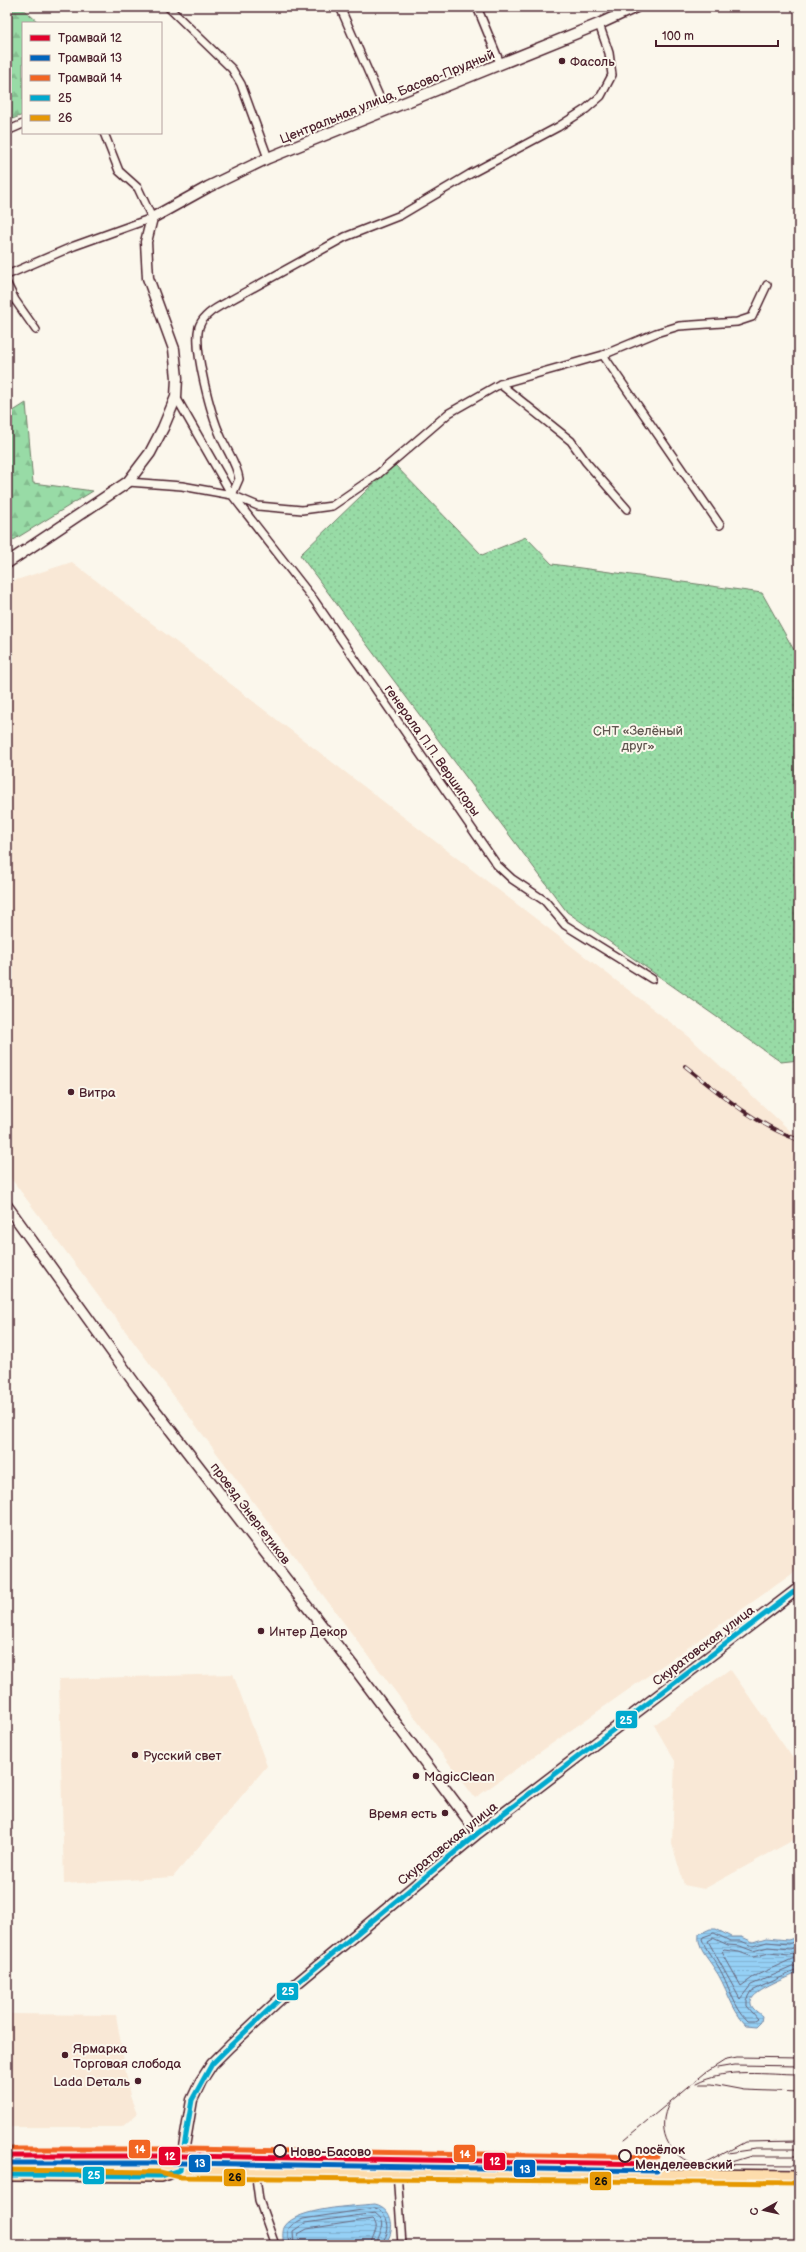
<svg xmlns="http://www.w3.org/2000/svg" width="806" height="2252" viewBox="0 0 806 2252" font-family="'Balsamiq Sans',sans-serif">
<style>
.built{fill:#f9e8d6}
.green{fill:url(#green-dots);stroke:#717d68}
.forest{fill:url(#forest-firs);stroke:#717d68}
.water{fill:url(#water-rules);stroke:#7789a4}
.lines{fill:none;stroke-linecap:round;stroke-linejoin:round}
.shore{stroke:#68667c;stroke-width:1}
.street-casing{stroke:#4a1f2b;stroke-width:10}
.secondary-casing{stroke:#4a1f2b;stroke-width:13}
.primary-casing{stroke:#4a1f2b;stroke-width:14}
.street{stroke:#fbf7ec;stroke-width:7}
.secondary{stroke:#fbf7ec;stroke-width:10}
.primary{stroke:#fddcac;stroke-width:11}
.tram{stroke:#4a1f2b;stroke-width:1}
.rail-casing{stroke:#4a1f2b;stroke-width:4}
.rail{stroke:#fbf7ec;stroke-width:2.5;stroke-dasharray:8;stroke-linecap:butt}
.bus-1-casing{stroke:#fbf7ec;stroke-width:8}
.bus-2-casing{stroke:#fbf7ec;stroke-width:8}
.bus-1{stroke:#00a9ce;stroke-width:5}
.bus-2{stroke:#e69804;stroke-width:5}
.tram-1-casing{stroke:#fbf7ec;stroke-width:8}
.tram-2-casing{stroke:#fbf7ec;stroke-width:8}
.tram-3-casing{stroke:#fbf7ec;stroke-width:8}
.tram-1{stroke:#e4002b;stroke-width:5}
.tram-2{stroke:#0065bd;stroke-width:5}
.tram-3{stroke:#f26522;stroke-width:5}
.poi-dot{fill:#4a1f2b;stroke:#fbf7ec;stroke-width:1.5}
.stop-dot{fill:#fbf7ec;stroke:#4a1f2b;stroke-width:2}
.labels{text-anchor:middle;stroke-width:4;stroke-linejoin:round;paint-order:stroke}
.poi-label{font-size:13px;fill:#4a1f2b;stroke:#fbf7ec;text-anchor:start}
.street-label{font-size:13px;fill:#4a1f2b;stroke:#fbf7ec}
.park-label{font-size:13px;fill:#615750;stroke:#fbf7ec}
.stop-label{font-size:13px;font-weight:bold;fill:#4a1f2b;stroke:#fbf7ec;text-anchor:start}
.line-badge{stroke:#fbf7ec;stroke-width:1.5}
.badge-label{font-size:11px;text-anchor:middle;font-weight:bold;fill:#fff}
.pale-badge-label{font-size:11px;text-anchor:middle;font-weight:bold;fill:#111}
</style>
<defs>
<pattern id="green-dots" width="8" height="8" patternUnits="userSpaceOnUse"><rect width="8" height="8" fill="#98dba6"/><path d="M2 2h.1M6 6h.1" fill="none" stroke="#84bc8f" stroke-width="1.8" stroke-linecap="round"/></pattern>
<pattern id="forest-firs" width="22" height="20" patternUnits="userSpaceOnUse"><rect width="22" height="20" fill="#98dba6"/><path d="M5 1l3.5 6h-7zM16 11l3.5 6h-7z" fill="#84bc8f"/></pattern>
<pattern id="water-rules" width="6" height="5" patternUnits="userSpaceOnUse"><rect width="6" height="5" fill="#95d0f5"/><path d="M0 2.5h6" fill="none" stroke="#82b2d2"/></pattern>
</defs>
<rect width="100%" height="100%" fill="#fbf7ec"/>
<filter id="ink" filterUnits="userSpaceOnUse"><feTurbulence type="fractalNoise" baseFrequency=".025" numOctaves="2"/><feDisplacementMap in="SourceGraphic" scale="8" xChannelSelector="R" yChannelSelector="G"/><feConvolveMatrix kernelMatrix="1 2 1 2 8 2 1 2 1" color-interpolation-filters="sRGB"/></filter>
<g filter="url(#ink)">
<path class="built" d="M72,562L687,1035L799,1139V1569L475,1798L7,1173V583Z
M730,1669L799,1767V1837L704,1889L684,1885L672,1844L675,1761L654,1725Z
M233,1674L267,1766L173,1877L64,1884L59,1679Z
M7,2014L116,2015L130,2096L137,2114L122,2127H7Z"/>
<path class="green" d="M394,464L482,555L526,537L552,564L762,593L799,659V1060L781,1062L567,912L300,555Z"/>
<path class="forest" d="M7,7H21L39,23H23V115L7,121Z
M26,403L33,483L93,491L7,544V415Z"/>
<path class="water" d="M710,1929H716L731,1937H742L753,1942L766,1938L788,1940L794,1938L799,1932V1972C789,1978 747,1992 751,2004C752,2009 759,2013 762,2016L761,2022L757,2026L746,2025C730,2008 727,1986 714,1968C707,1957 697,1948 699,1934Z
M375,2204C394,2208 396,2233 384,2245H287L283,2241C283,2237 282,2230 285,2226C297,2208 354,2206 375,2204Z"/>
<g class="lines">
<path class="shore" d="M799,1939L789,1944L767,1942L753,1946L741,1941H730L714,1933L703,1937L702,1939C706,1950 712,1957 718,1966C729,1984 733,2007 748,2021H755L758,2019L747,2006V2000L752,1991L799,1969
M799,1946L790,1949L768,1947L753,1951L740,1946L728,1945L713,1938L708,1941L740,1999L751,1985L799,1964
M799,1953L789,1955L769,1953L753,1957L739,1952L724,1950L722,1952L741,1986L755,1976L792,1959L799,1958
M289,2245C287,2228 286,2227 303,2219L375,2208C385,2210 390,2224 387,2233C386,2238 382,2240 382,2245
M294,2245L293,2231L305,2223L375,2213C391,2225 377,2232 377,2245
M300,2245L298,2234L307,2229L372,2219C382,2228 371,2235 371,2245"/>
<defs>
<path id="street" d="M168,7L232,69L241,84L268,158
M340,7L385,110
M477,7L500,63
M7,131L23,124
M7,275L74,246L152,218L138,188L119,171L104,133
M7,284L15,300L36,330
M603,355L720,525
M500,384L571,441L586,462L627,509
M176,397L232,495L314,600L497,865L512,879L545,901L565,925L652,979
M128,482L182,486L232,495L258,506L302,510L332,506L377,475L449,413L500,384L603,355L656,333L679,326L737,322L752,317L767,285
M232,495L239,479C237,464 227,451 221,437C211,415 193,349 199,327C202,317 211,311 220,306L345,237L401,215L470,174L558,127L586,109L601,96L612,75L609,53L599,24
M255,2170L259,2200L275,2245
M397,2171L402,2245"/>
<path id="secondary" d="M7,563L128,482L150,453L163,428L176,397L177,378L174,349L148,278L146,242L152,218L208,187L268,158L599,24L636,7
M7,1206L138,1388L353,1666L478,1833
M180,2170L192,2100L201,2081L212,2064L230,2046L296,1984L478,1833L799,1588"/>
<path id="primary" d="M7,2163L161,2165L180,2170L799,2176
M7,2175L161,2176L179,2170"/>
</defs>
<use href="#street" class="street-casing"/>
<use href="#secondary" class="secondary-casing"/>
<use href="#primary" class="primary-casing"/>
<use href="#street" class="street"/>
<use href="#secondary" class="secondary"/>
<use href="#primary" class="primary"/>
<path class="tram" d="M717,2068L735,2065L799,2066
M697,2083C726,2067 767,2074 799,2074
M700,2084H712L744,2090L799,2092
M669,2104C656,2127 667,2154 692,2163
M625,2139L705,2073L727,2059L737,2057L799,2058
M728,2153L755,2149H799
M731,2162L751,2156H799
M706,2163L745,2142L799,2141
M657,2164L799,2165"/>
<defs>
<path id="rail" d="M685,1066C720,1094 756,1125 799,1140"/>
</defs>
<use href="#rail" class="rail-casing"/>
<use href="#rail" class="rail"/>
<defs>
<path id="bus-1" d="M180,2170L192,2100L212,2064L230,2046L296,1984L478,1833L799,1588
M7,2175L161,2176L180,2170"/>
<path id="bus-2" d="M7,2170L160,2172L180,2177L799,2183"/>
</defs>
<use href="#bus-1" class="bus-1-casing"/>
<use href="#bus-2" class="bus-2-casing"/>
<use href="#bus-1" class="bus-1"/>
<use href="#bus-2" class="bus-2"/>
<defs>
<path id="tram-1" d="M7,2156H182L657,2164"/>
<path id="tram-2" d="M7,2163H182L657,2171"/>
<path id="tram-3" d="M7,2149H182L657,2157"/>
</defs>
<use href="#tram-1" class="tram-1-casing"/>
<use href="#tram-2" class="tram-2-casing"/>
<use href="#tram-3" class="tram-3-casing"/>
<use href="#tram-1" class="tram-1"/>
<use href="#tram-2" class="tram-2"/>
<use href="#tram-3" class="tram-3"/>
</g>
</g>
<g class="poi-dot">
<circle cx="562" cy="61" r="4"/>
<circle cx="71" cy="1092" r="4"/>
<circle cx="261" cy="1631" r="4"/>
<circle cx="135" cy="1755" r="4"/>
<circle cx="416" cy="1776" r="4"/>
<circle cx="445" cy="1813" r="4"/>
<circle cx="65" cy="2055" r="4"/>
<circle cx="138" cy="2081" r="4"/>
</g>
<g class="stop-dot">
<circle cx="280" cy="2151" r="6"/>
<circle cx="625" cy="2156" r="6"/>
</g>
<g class="labels">
<g class="poi-label">
<text x="570" y="66">Фасоль</text>
<text x="79" y="1097">Витра</text>
<text x="269" y="1636">Интер Декор</text>
<text x="143" y="1760">Русский свет</text>
<text x="424" y="1781">MagicClean</text>
<text x="437" y="1818" text-anchor="end">Время есть</text>
<text x="73" y="2053">Ярмарка<tspan x="73" dy="15">Торговая слобода</tspan></text>
<text x="130" y="2086" text-anchor="end">Lada Dеталь</text>
</g>
<g class="street-label">
<text transform="translate(387 96) rotate(-22)" y="5">Центральная улица, Басово-Прудный</text>
<text transform="translate(433 750) rotate(55)" y="5">генерала П.П. Вершигоры</text>
<text transform="translate(251 1513) rotate(53)" y="5">проезд Энергетиков</text>
<text transform="translate(703 1645) rotate(-37)" y="5">Скуратовская улица</text>
<text transform="translate(447 1843) rotate(-39)" y="5">Скуратовская улица</text>
</g>
<g class="park-label">
<text x="638" y="735">СНТ «Зелёный<tspan x="638" dy="15">друг»</tspan></text>
</g>
<g class="stop-label">
<text x="635" y="2154">посёлок<tspan x="635" dy="15">Менделеевский</tspan></text>
<text x="290" y="2156">Ново-Басово</text>
</g>
</g>
<g class="line-badge">
<rect x="615" y="1710" width="23" height="19" rx="4" fill="#00a9ce"/>
<rect x="276" y="1982" width="23" height="19" rx="4" fill="#00a9ce"/>
<rect x="128" y="2139" width="23" height="20" rx="4" fill="#f26522"/>
<rect x="453" y="2144" width="23" height="19" rx="4" fill="#f26522"/>
<rect x="158" y="2146" width="23" height="20" rx="4" fill="#e4002b"/>
<rect x="483" y="2152" width="23" height="19" rx="4" fill="#e4002b"/>
<rect x="188" y="2154" width="23" height="19" rx="4" fill="#0065bd"/>
<rect x="513" y="2159" width="23" height="19" rx="4" fill="#0065bd"/>
<rect x="82" y="2166" width="23" height="19" rx="4" fill="#00a9ce"/>
<rect x="223" y="2168" width="23" height="19" rx="4" fill="#e69804"/>
<rect x="589" y="2171" width="23" height="20" rx="4" fill="#e69804"/>
</g>
<g class="badge-label">
<text x="626" y="1724">25</text>
<text x="288" y="1995">25</text>
<text x="140" y="2153">14</text>
<text x="465" y="2158">14</text>
<text x="170" y="2160">12</text>
<text x="495" y="2165">12</text>
<text x="200" y="2167">13</text>
<text x="525" y="2173">13</text>
<text x="94" y="2179">25</text>
</g>
<g class="pale-badge-label">
<text x="235" y="2181">26</text>
<text x="601" y="2185">26</text>
</g>
<rect width="806" height="2252" fill="none" stroke="#fbf7ec" stroke-width="24"/>
<rect x="12" y="12" width="782" height="2228" fill="none" stroke="#4a1f2b" stroke-width="1.5" filter="url(#ink)"/>
<rect x="22" y="22" width="140" height="112" fill="#fbf7ec" stroke="#b4a19f"/>
<rect x="30" y="35" width="20" height="6" fill="#e4002b" stroke="#b4a19f"/>
<text x="58" y="42" font-size="12" fill="#4a1f2b">Трамвай 12</text>
<rect x="30" y="55" width="20" height="6" fill="#0065bd" stroke="#b4a19f"/>
<text x="58" y="62" font-size="12" fill="#4a1f2b">Трамвай 13</text>
<rect x="30" y="75" width="20" height="6" fill="#f26522" stroke="#b4a19f"/>
<text x="58" y="82" font-size="12" fill="#4a1f2b">Трамвай 14</text>
<rect x="30" y="95" width="20" height="6" fill="#00a9ce" stroke="#b4a19f"/>
<text x="58" y="102" font-size="12" fill="#4a1f2b">25</text>
<rect x="30" y="115" width="20" height="6" fill="#e69804" stroke="#b4a19f"/>
<text x="58" y="122" font-size="12" fill="#4a1f2b">26</text>
<g transform="translate(764 2210) rotate(262)" stroke="#fbf7ec" stroke-width="3" paint-order="stroke">
<path d="M0-3L7 15L0 10L-7 15Z" fill="#4a1f2b"/>
<text y="-6" font-size="11" font-weight="bold" text-anchor="middle" fill="#4a1f2b">С</text>
</g>
<path d="M656 40v6h122v-6" fill="none" stroke="#4a1f2b" stroke-width="2"/>
<text x="662" y="40" font-size="12" fill="#4a1f2b" stroke="#fbf7ec" stroke-width="3" paint-order="stroke">100 m</text>
</svg>
